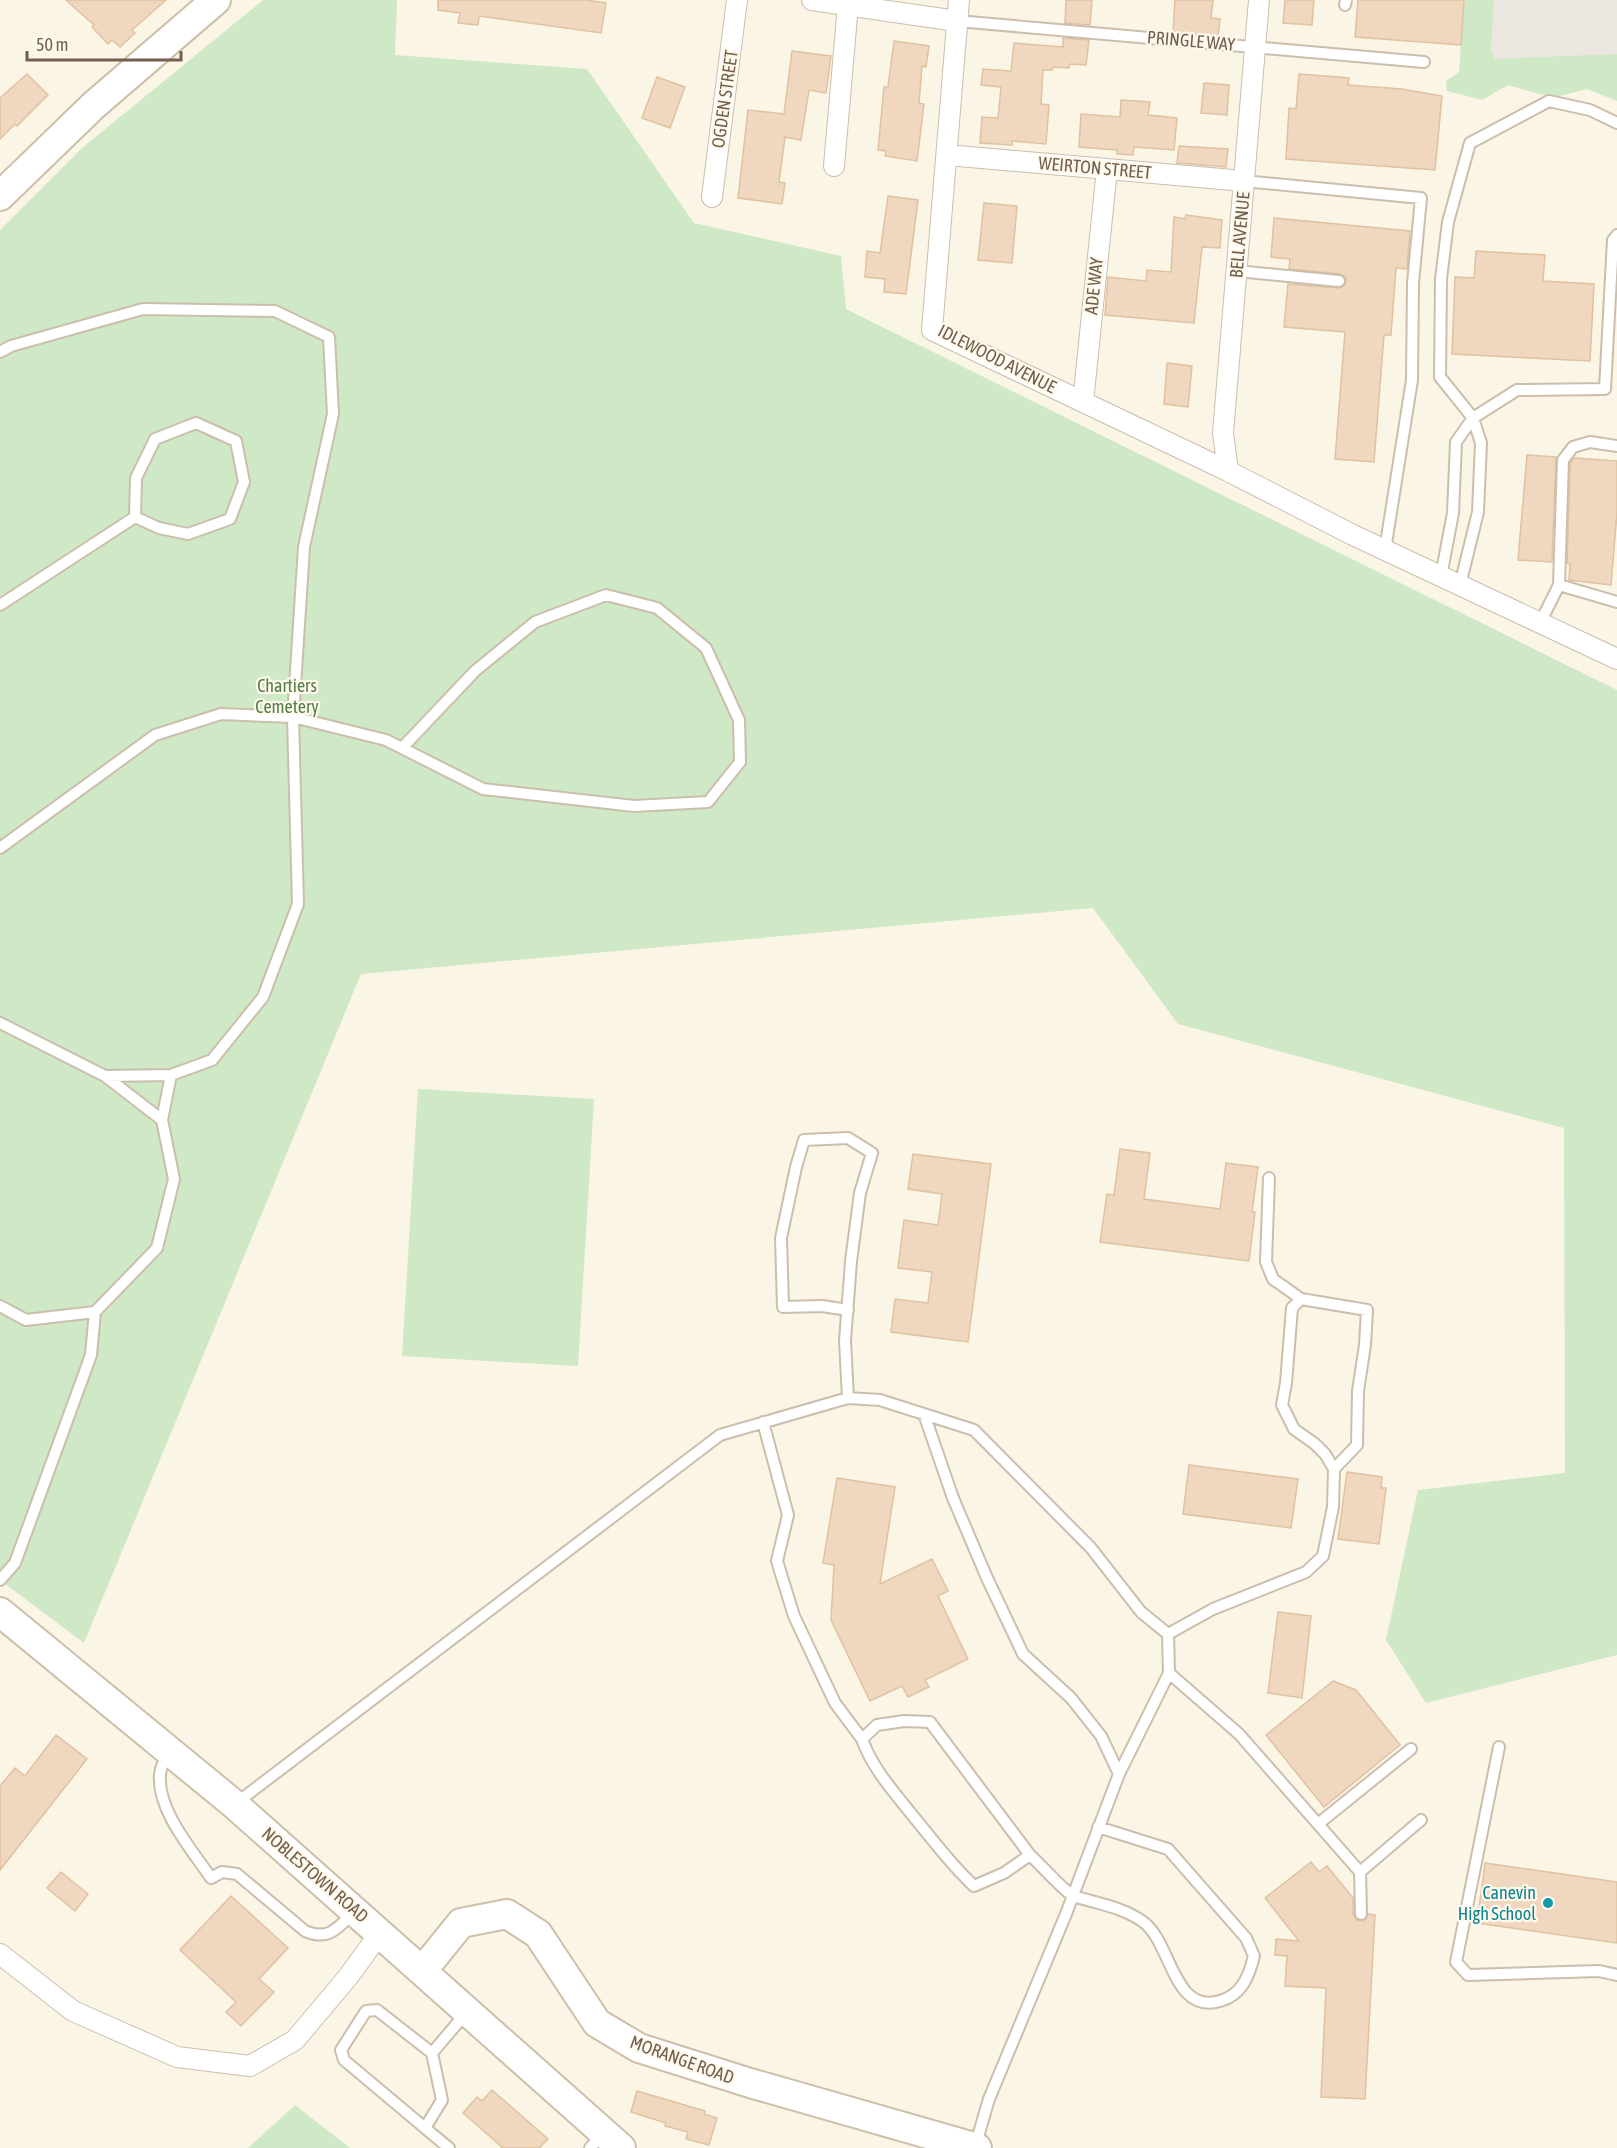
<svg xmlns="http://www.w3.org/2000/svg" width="1617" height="2148" viewBox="0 0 1617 2148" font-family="'Asap Condensed',sans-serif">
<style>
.industrial{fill:#ebe6df}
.green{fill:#cfe8c5}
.building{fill:#efd8bf;stroke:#e0c1a0;stroke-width:1.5}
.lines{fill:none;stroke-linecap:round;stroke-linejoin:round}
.lane-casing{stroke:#ccbead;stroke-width:14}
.street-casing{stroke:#ccbead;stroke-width:22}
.secondary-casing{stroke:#cebfaa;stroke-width:32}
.lane{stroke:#fff;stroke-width:10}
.street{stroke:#fff;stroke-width:20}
.secondary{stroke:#fff;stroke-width:28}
.culture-dot{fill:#0f9aa8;stroke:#fef9ec;stroke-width:2}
.labels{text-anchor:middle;stroke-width:4.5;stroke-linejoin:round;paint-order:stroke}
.street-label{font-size:18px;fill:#725f4c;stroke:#fef9ec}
.park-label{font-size:18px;fill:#517d48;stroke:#fef9ec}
.culture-label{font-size:18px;fill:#0d838f;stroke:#fef9ec;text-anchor:end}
</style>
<rect width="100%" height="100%" fill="#fbf5e6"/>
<path class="industrial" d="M1484,0H1617V63L1479,71Z"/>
<path class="green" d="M263,0H397L395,55L587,69L694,223L841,256L846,309L1617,690V1655L1426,1703L1386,1640L1418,1490L1565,1473L1564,1128L1178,1024L1093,908L361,974L84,1643L0,1580V230L82,148Z
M1464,0H1494L1491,50L1495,59L1617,54V101L1587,89L1560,96L1542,95L1508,85L1482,100L1447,91L1446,81L1459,72Z
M418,1089L594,1099L578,1366L402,1356Z
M295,2105L350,2148H248Z"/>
<path class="building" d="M66,0H166L132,30L135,33L120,47L112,40L108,44L92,27L94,25Z
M438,0H586L606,3L601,33L479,16L478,25L458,23L460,13L438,10Z
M1066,0H1092L1090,25L1065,23Z
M1175,0H1213L1211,18L1220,19L1218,36L1173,32Z
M1285,0H1314L1312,25L1283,23Z
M1358,0H1464L1461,45L1355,37Z
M1063,38L1089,40L1086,65L1070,64L1069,68L1053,67L1052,70H1043L1041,104L1049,105L1046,144L1012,141V145L980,143L982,117L998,118L1001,87L981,85L983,69L1011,71L1014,43L1063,47Z
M894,41L929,46L926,67L922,66L919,103L924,104L917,161L885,156L886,151L878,150L884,87H888Z
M792,51L831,56L826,93L809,90L801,140L785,137L779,182L785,183L782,204L738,198L748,110L784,114Z
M27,74L48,95L17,126L15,124L0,139V98Z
M1299,74L1349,78L1348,85L1402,89L1442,96L1435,170L1286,159L1289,108L1296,109Z
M657,77L685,87L670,128L642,118Z
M1204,83L1229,85L1227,115L1201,113Z
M1121,100L1150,102L1148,115L1177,118L1174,150L1134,147L1133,155L1117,154V150L1079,147L1081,114L1120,117Z
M1179,146L1228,149L1226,167L1177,163Z
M888,196L918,200L906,294L884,292L885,279L865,277L867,251L880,253Z
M984,203L1017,206L1012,263L978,260Z
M1186,215L1222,220L1220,248L1202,247L1194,323L1105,315L1108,277L1146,281L1147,270L1171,272L1174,217L1185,219Z
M1274,218L1410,231L1407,269L1396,268L1391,335H1384L1374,462L1335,459L1345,332L1284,327L1288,284L1339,288L1345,285L1346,278L1340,274L1289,269L1290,259L1271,257Z
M1476,251L1545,255L1543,281L1594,284L1590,361L1452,354L1455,277L1474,278Z
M1167,363L1192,366L1188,407L1164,404Z
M1527,455L1556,457L1552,562L1518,560Z
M1574,458L1617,461V513L1611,585L1569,580L1570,564L1567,563L1570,463Z
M1120,1149L1150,1153L1144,1199L1220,1209L1226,1163L1258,1167L1252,1212H1255L1249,1261L1100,1242L1107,1194L1114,1195Z
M913,1154L991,1164L968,1342L891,1332L895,1299L928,1303L932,1272L898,1268L904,1220L938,1225L942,1194L908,1189Z
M1189,1465L1298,1479L1291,1528L1183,1514Z
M1347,1472L1382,1477L1381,1488H1386L1379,1544L1338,1539Z
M837,1478L895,1487L880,1584L932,1559L948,1591L938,1596L968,1659L925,1680L929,1687L908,1697L902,1686L870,1701L831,1620L834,1565L823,1563Z
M1278,1612L1311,1616L1302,1698L1268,1693Z
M1333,1681L1356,1690L1400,1745L1324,1807L1266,1735Z
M56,1735L87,1759L0,1870V1786L15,1768L25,1776Z
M1311,1862L1319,1872L1327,1866L1353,1898V1914L1357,1920L1364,1921L1368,1914L1375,1915L1365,2099L1321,2097L1326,1988L1285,1986L1287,1956L1275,1955L1276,1939L1299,1941L1265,1898Z
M1485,1863L1617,1882V1943L1477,1923Z
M61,1872L88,1894L75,1911L47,1888Z
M231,1896L288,1948L259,1979L274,1992L241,2026L226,2012L236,2002L180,1950Z
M492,2090L548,2139L539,2148H503L463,2113L477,2097L482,2101Z
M637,2091L705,2111L704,2114L717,2118L709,2145L686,2139L688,2132L665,2126L666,2123L631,2112Z"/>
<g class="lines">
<defs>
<path id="lane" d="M1345,5L1346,0
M957,21L1424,62
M1617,123L1590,110L1549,101L1470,143L1448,222L1441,279L1440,377L1473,418L1517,390L1605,389L1613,240L1617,235
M1244,181L1421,198L1413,283L1412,380L1385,550
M1237,271L1339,281
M0,352L11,346L143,309L275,311L329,337L333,414L304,547L293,717L298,904L263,997L212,1060L171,1075L105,1076
M196,423L236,441L244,482L230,519L188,534L159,528L135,517L136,478L155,439Z
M1441,576L1453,513L1456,442L1473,418L1481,443L1478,512L1460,585
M1559,585L1617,602
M0,605L135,517
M1540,623L1559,585L1563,460L1573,447L1590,442L1617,446
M0,848L155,735L221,714L293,717L386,740L483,789L634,806L708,802L740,762L739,720L706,648L657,608L606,595L535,622L475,671L402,748
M0,1023L105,1076L162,1120L174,1179L157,1248L95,1312L26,1320L0,1306
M162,1120L171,1075
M1269,1178L1266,1262L1273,1279L1301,1299
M848,1310L822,1306L783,1307L781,1238L796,1167L804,1140L848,1138L872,1153L860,1193L851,1261L845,1341L848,1398
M924,1414L953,1498L987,1578L1023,1654L1071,1698L1101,1736L1119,1774L1066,1914L989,2099L975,2147
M763,1422L788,1515L777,1561L794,1616L835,1703L862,1739
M0,1580L15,1563L91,1355L95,1312
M1168,1634L1213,1609L1306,1572L1323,1556L1333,1507L1334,1469L1325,1454L1315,1444L1294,1429L1282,1405L1286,1383L1292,1308L1301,1299L1367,1310L1365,1345L1358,1391L1357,1445L1334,1469
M1169,1673L1239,1734L1360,1872
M1499,1747L1456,1962L1468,1975L1599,1971L1617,1975
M167,1753C165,1760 160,1768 160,1775C157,1810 192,1850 211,1878L222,1872L237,1874L305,1931C328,1941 337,1929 353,1913
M235,1804L720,1435L848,1398L880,1400L974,1430L1091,1548L1141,1612L1168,1634L1169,1673L1119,1774
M1318,1824L1411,1749
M1030,1855L930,1722L904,1721L877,1725L862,1739C872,1768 894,1792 913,1816C933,1840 951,1865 974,1886L1004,1873L1030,1855C1040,1864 1063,1890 1073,1896C1078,1898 1085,1899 1091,1901C1109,1906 1126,1910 1142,1921C1172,1941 1172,2015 1220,2001C1242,1995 1249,1976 1254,1956L1246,1938L1168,1849L1098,1827
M1361,1914L1360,1872L1421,1820
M425,2128L344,2060L341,2050L366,2011L377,2010L432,2053
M449,2148L425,2128L442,2100L432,2053L466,2013
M590,2148L604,2133"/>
<path id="street" d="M812,0L957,21
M959,0L932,330L1228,471L1353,535L1617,659
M947,155L1244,181
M834,166L848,5
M712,197L737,0
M1083,402L1107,169
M1228,471L1223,433L1259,0
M0,1954L73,2011L177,2057L250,2066L295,2040L348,1977L380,1933"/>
<path id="secondary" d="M0,196L94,105L216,0
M0,1612L235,1805L621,2148
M423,1970L461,1923L507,1914L538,1934L597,2023L639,2048L750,2083L977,2148"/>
</defs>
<use href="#lane" class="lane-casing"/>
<use href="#street" class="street-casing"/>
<use href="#secondary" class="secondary-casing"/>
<use href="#lane" class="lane"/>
<use href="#street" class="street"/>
<use href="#secondary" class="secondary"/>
</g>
<circle class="culture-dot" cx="1548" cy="1903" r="6"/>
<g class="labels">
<g class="street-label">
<text transform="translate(1191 41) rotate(5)" y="6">PRINGLE WAY</text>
<text transform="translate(725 99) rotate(-82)" y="6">OGDEN STREET</text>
<text transform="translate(1095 168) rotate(5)" y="6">WEIRTON STREET</text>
<text transform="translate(1240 235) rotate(-85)" y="6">BELL AVENUE</text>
<text transform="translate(1094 286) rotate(-84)" y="6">ADE WAY</text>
<text transform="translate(997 359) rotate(27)" y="6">IDLEWOOD AVENUE</text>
<text transform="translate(315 1875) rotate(41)" y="6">NOBLESTOWN ROAD</text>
<text transform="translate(682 2060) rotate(20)" y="6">MORANGE ROAD</text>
</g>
<g class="park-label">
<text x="287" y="692">Chartiers<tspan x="287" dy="21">Cemetery</tspan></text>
</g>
<g class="culture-label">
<text x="1536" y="1899">Canevin<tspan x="1536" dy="21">High School</tspan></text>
</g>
</g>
<path d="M27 51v9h154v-9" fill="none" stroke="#725f4c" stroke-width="3"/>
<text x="36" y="51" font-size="18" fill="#725f4c" stroke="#fef9ec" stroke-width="4.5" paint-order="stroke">50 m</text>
</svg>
